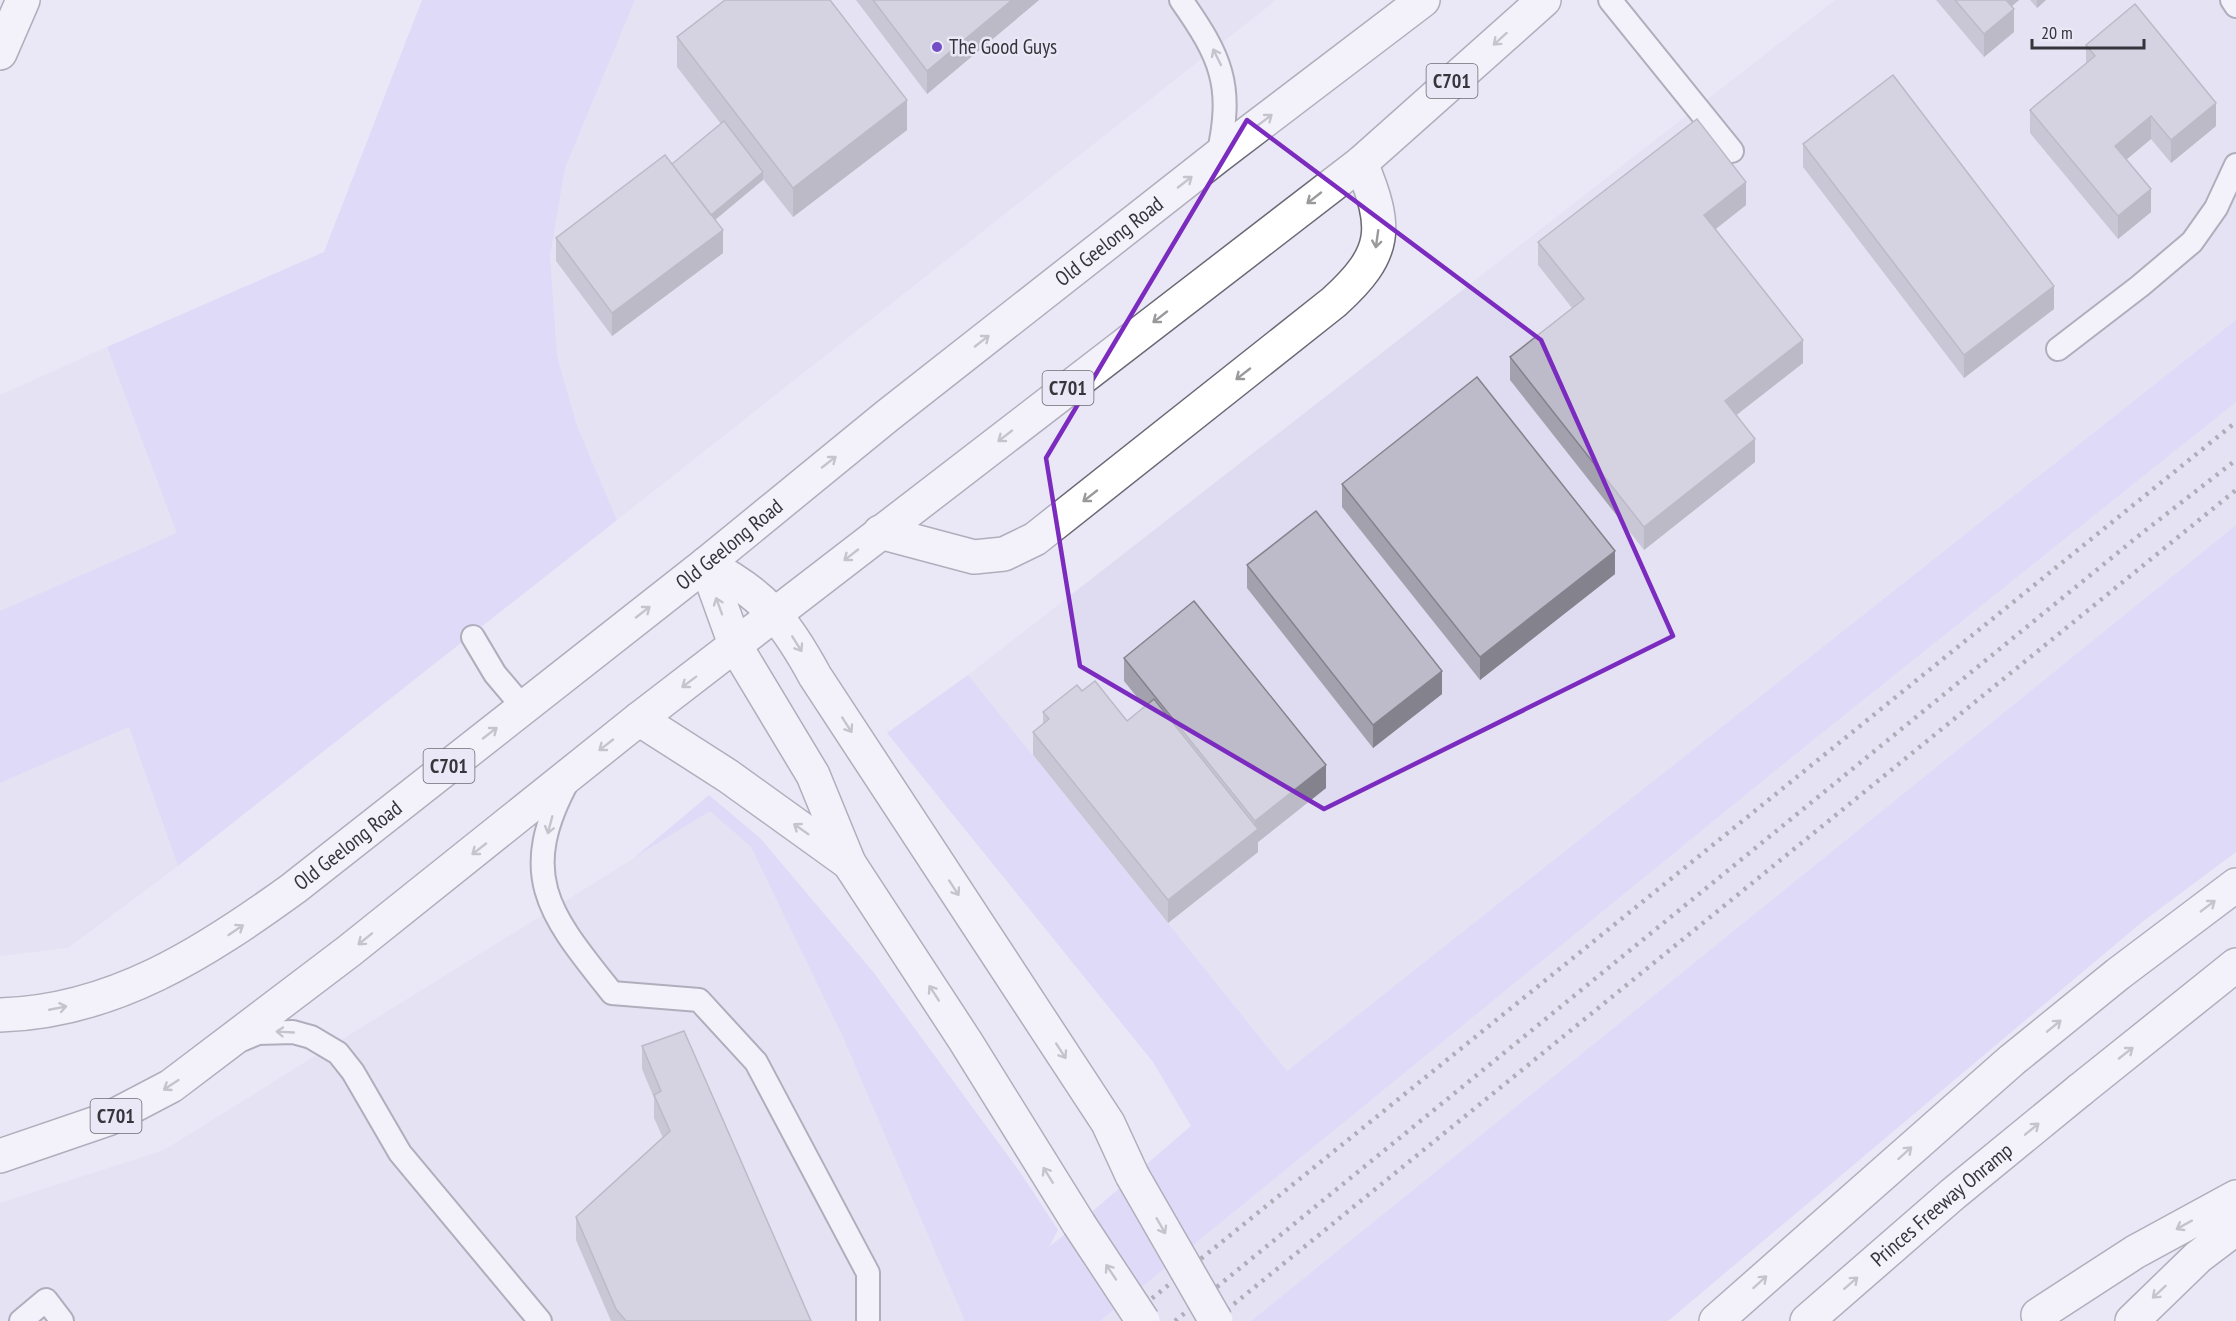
<svg xmlns="http://www.w3.org/2000/svg" width="2236" height="1321" viewBox="0 0 2236 1321" font-family="'PT Sans Narrow',sans-serif">
<style>
.built{fill:#dfdbf1}
.green{fill:#d2c9f9}
.lines{fill:none;stroke-linecap:round;stroke-linejoin:round}
.service-casing{stroke:#6b6975;stroke-width:26}
.minor-casing{stroke:#6b6975;stroke-width:36}
.primary-casing{stroke:#6b6975;stroke-width:36}
.trunk-casing{stroke:#6b6975;stroke-width:36}
.motorway-casing{stroke:#6b6975;stroke-width:36}
.service{stroke:#fff;stroke-width:22}
.minor{stroke:#fff;stroke-width:33}
.primary{stroke:#fff;stroke-width:33}
.trunk{stroke:#fff;stroke-width:33}
.motorway{stroke:#fff;stroke-width:33}
.rail{stroke:#67666e;stroke-width:4.5;stroke-dasharray:3 6;stroke-linecap:butt}
.primary-bridge-casing{stroke:#6b6975;stroke-width:36;stroke-linecap:butt}
.primary-bridge{stroke:#fff;stroke-width:33}
.wall{fill:#a3a1ad}
.shaded-wall{fill:#84838d}
.building{fill:#bdbbc9;stroke:#84838d;stroke-width:1.5}
.oneway{stroke:#9a9a9d}
.marked{fill:none;stroke:#7b2cbf;stroke-width:4.5;stroke-linejoin:round}
.poi-dot{fill:#734dc6;stroke:#eae8f6;stroke-width:2}
.labels{text-anchor:middle;stroke-width:5;stroke-linejoin:round;paint-order:stroke}
.shield{fill:#eae8f6;stroke:#6c6b73;stroke-width:1.5}
.shield-label{font-size:20px;font-weight:bold;fill:#36353b}
.poi-label{font-size:21px;fill:#36353b;stroke:#eae8f6;text-anchor:start}
.street-label{font-size:21px;fill:#36353b;stroke:#eae8f6}
</style>
<rect width="100%" height="100%" fill="#eae8f6"/>
<path class="built" d="M635,0H1276L617,520L577,426L557,356L550,256L565,168Z
M1835,0H2236V320L1287,1071L968,675Z
M107,347L178,533L0,611V395Z
M2236,402V525L1251,1321H1100L1797,753Z
M129,727L178,866L68,948L0,956V783Z
M710,811L751,847L842,1035L965,1321H0V1203L164,1150Z"/>
<path class="green" d="M422,0H635L565,168L550,256L557,356L577,426L617,520L178,866L129,727L0,783V611L177,533L107,347L324,252Z
M2236,320V402L1797,753L1100,1321H965L842,1035L751,847L710,811L634,858L709,795L760,838L874,973L1022,1175L1058,1230L1049,1247C1098,1209 1143,1166 1191,1126L1153,1062L887,733L968,675L1287,1071Z
M2236,525V852L2142,922L1668,1321H1251Z"/>
<g class="lines">
<defs>
<path id="service" d="M1181,0C1221,57 1234,85 1218,156
M1610,0L1732,151
M2232,0L2236,6
M2058,349L2140,286L2192,242L2216,208L2236,165
M473,637L495,674L523,707
M569,779C515,877 551,916 612,993L699,1000L756,1062L868,1273V1321
M241,1040L258,1033L293,1032L311,1037L338,1053L353,1072L400,1153L540,1321
M21,1321L46,1300L62,1321"/>
<path id="minor" d="M0,53L23,0
M880,532L974,557L1004,554L1035,539L1334,302C1388,253 1388,228 1361,163"/>
<g id="primary">
<path d="M706,564L736,647L813,775L849,863L966,1042L1079,1224"/>
<path d="M706,564C763,594 784,619 815,676L1108,1123L1132,1175"/>
<path d="M639,719L728,776L849,863"/>
<path id="s1" d="M0,1015C113,1012 206,952 294,888L706,564L887,416L1218,156L1423,0"/>
<path d="M0,1156L108,1119L171,1086L349,951L639,719L1361,163L1544,0"/>
<path d="M1716,1321L2012,1060L2118,974L2236,885"/>
</g>
<g id="trunk">
<path id="s2" d="M1807,1321L1953,1194L2080,1090"/>
</g>
<path id="motorway" d="M2080,1090L2236,965
M2038,1315L2135,1252L2236,1197
M2132,1321L2198,1257L2236,1228"/>
</defs>
<use href="#service" class="service-casing"/>
<use href="#minor" class="minor-casing"/>
<use href="#primary" class="primary-casing"/>
<use href="#trunk" class="trunk-casing"/>
<use href="#motorway" class="motorway-casing"/>
<use href="#service" class="service"/>
<use href="#minor" class="minor"/>
<use href="#primary" class="primary"/>
<use href="#trunk" class="trunk"/>
<use href="#motorway" class="motorway"/>
<path class="rail" d="M1124,1321L2236,422
M1175,1321L2142,533L2236,460
M1213,1321L2236,490"/>
<defs>
<path id="primary-bridge" d="M1132,1175L1216,1321
M1079,1224L1143,1321"/>
</defs>
<use href="#primary-bridge" class="primary-bridge-casing"/>
<use href="#primary-bridge" class="primary-bridge"/>
</g>
<path class="wall" d="M856,0H1039L927,94Z
M1936,0H2019L2012,6L2014,32L1984,57Z
M2030,0H2046L2037,8Z
M677,37L907,130L793,217L763,179L715,220L723,253L612,336L556,261V238L672,164L721,124L677,67Z
M2086,45L2216,126L2171,163L2151,139L2126,160L2151,212L2118,239L2030,133V110L2086,64Z
M1803,144L2054,309L1964,378L1803,167Z
M1746,205L1716,229L1803,363L1736,415L1755,462L1644,550L1510,380V357L1572,308L1538,265V242Z
M1342,484L1615,574L1480,680L1342,507Z
M1247,565L1442,694L1373,748L1247,588Z
M1124,658L1326,788L1258,842V852L1168,923L1033,755V732L1043,724V712L1082,691L1127,721L1145,707L1124,681Z
M642,1046L811,1321H611L576,1240V1217L663,1138L654,1118V1098L642,1069Z"/>
<path class="shaded-wall" d="M1012,0H1039L927,94V71Z
M2000,0H2019L2000,16Z
M2037,0H2046L2037,8Z
M2014,9V32L1984,57V34Z
M907,100V130L793,217V188Z
M2216,103V126L2171,163V140Z
M2151,116V139L2115,169V146Z
M763,172V180L704,229V221Z
M1746,182V205L1704,238V215Z
M2151,189V212L2118,239V216Z
M723,230V253L612,336V313Z
M2054,286V309L1964,378V355Z
M1803,340V363L1725,424V401Z
M1755,439V462L1644,550V527Z
M1615,551V574L1480,680V657Z
M1442,671V694L1373,748V725Z
M1326,765V788L1258,842V852L1168,923V900L1255,831V821Z"/>
<path class="building" d="M725,0H830L907,100L793,188L677,37Z
M873,0H1012L927,71Z
M1955,0H2006L2014,9L1984,34Z
M2135,4L2216,103L2171,140L2151,116L2115,146L2151,189L2118,216L2030,110L2095,56L2086,45Z
M1893,75L2054,286L1964,355L1803,144Z
M1697,119L1746,182L1704,215L1803,340L1725,401L1755,439L1644,527L1510,357L1584,299L1538,242Z
M724,121L763,172L711,215L672,164Z
M665,155L723,230L612,313L556,238Z
M1477,377L1615,551L1480,657L1342,484Z
M1316,511L1442,671L1373,725L1247,565Z
M1194,601L1326,765L1255,821L1124,658Z
M1095,681L1127,721L1154,699L1258,829L1168,900L1033,732L1049,719L1043,712L1077,685L1082,691Z
M684,1031L811,1321H626L616,1309L576,1217L670,1131L654,1095L661,1091L642,1046Z"/>
<defs><path id="oneway-shaft" d="M-6 0H5M1.5-3L5.5 0L1.5 3" fill="none" stroke-width="1.6" stroke-linecap="round" stroke-linejoin="round" transform="scale(1.5)"/></defs>
<g class="oneway">
<use href="#oneway-shaft" transform="translate(1500 39) rotate(138)"/>
<use href="#oneway-shaft" transform="translate(1217 57) rotate(-116)"/>
<use href="#oneway-shaft" transform="translate(1265 120) rotate(-37)"/>
<use href="#oneway-shaft" transform="translate(1185 182) rotate(-38)"/>
<use href="#oneway-shaft" transform="translate(1314 198) rotate(142)"/>
<use href="#oneway-shaft" transform="translate(1377 239) rotate(98)"/>
<use href="#oneway-shaft" transform="translate(1160 317) rotate(142)"/>
<use href="#oneway-shaft" transform="translate(982 341) rotate(-38)"/>
<use href="#oneway-shaft" transform="translate(1243 374) rotate(142)"/>
<use href="#oneway-shaft" transform="translate(1005 436) rotate(142)"/>
<use href="#oneway-shaft" transform="translate(829 462) rotate(-38)"/>
<use href="#oneway-shaft" transform="translate(1090 496) rotate(142)"/>
<use href="#oneway-shaft" transform="translate(851 555) rotate(142)"/>
<use href="#oneway-shaft" transform="translate(719 606) rotate(-110)"/>
<use href="#oneway-shaft" transform="translate(643 612) rotate(-38)"/>
<use href="#oneway-shaft" transform="translate(797 644) rotate(58)"/>
<use href="#oneway-shaft" transform="translate(689 682) rotate(143)"/>
<use href="#oneway-shaft" transform="translate(847 725) rotate(57)"/>
<use href="#oneway-shaft" transform="translate(490 733) rotate(-38)"/>
<use href="#oneway-shaft" transform="translate(606 745) rotate(142)"/>
<use href="#oneway-shaft" transform="translate(550 825) rotate(105)"/>
<use href="#oneway-shaft" transform="translate(801 829) rotate(-145)"/>
<use href="#oneway-shaft" transform="translate(479 849) rotate(142)"/>
<use href="#oneway-shaft" transform="translate(954 888) rotate(57)"/>
<use href="#oneway-shaft" transform="translate(2208 906) rotate(-37)"/>
<use href="#oneway-shaft" transform="translate(236 930) rotate(-34)"/>
<use href="#oneway-shaft" transform="translate(365 939) rotate(141)"/>
<use href="#oneway-shaft" transform="translate(934 993) rotate(-123)"/>
<use href="#oneway-shaft" transform="translate(58 1008) rotate(-11)"/>
<use href="#oneway-shaft" transform="translate(2054 1026) rotate(-39)"/>
<use href="#oneway-shaft" transform="translate(285 1032) rotate(-177)"/>
<use href="#oneway-shaft" transform="translate(1061 1051) rotate(57)"/>
<use href="#oneway-shaft" transform="translate(2126 1053) rotate(-38)"/>
<use href="#oneway-shaft" transform="translate(171 1085) rotate(147)"/>
<use href="#oneway-shaft" transform="translate(2032 1129) rotate(-39)"/>
<use href="#oneway-shaft" transform="translate(1905 1153) rotate(-42)"/>
<use href="#oneway-shaft" transform="translate(1048 1175) rotate(-122)"/>
<use href="#oneway-shaft" transform="translate(2184 1225) rotate(151)"/>
<use href="#oneway-shaft" transform="translate(1161 1226) rotate(60)"/>
<use href="#oneway-shaft" transform="translate(1111 1272) rotate(-124)"/>
<use href="#oneway-shaft" transform="translate(1760 1282) rotate(-42)"/>
<use href="#oneway-shaft" transform="translate(1851 1283) rotate(-41)"/>
<use href="#oneway-shaft" transform="translate(2159 1292) rotate(137)"/>
</g>
<path d="M0 0H2236V1321H0ZM1247,120L1541,340L1673,636L1324,809L1080,666L1046,458Z" fill="#eae8f6" fill-opacity=".55" fill-rule="evenodd"/>
<path class="marked" d="M1247,120L1541,340L1673,636L1324,809L1080,666L1046,458Z"/>
<circle class="poi-dot" cx="937" cy="47" r="6"/>
<g class="labels">
<g class="shield">
<rect x="1426.5" y="64" width="51" height="34" rx="4.5"/>
<rect x="1042.5" y="371" width="51" height="34" rx="4.5"/>
<rect x="423.5" y="749" width="51" height="34" rx="4.5"/>
<rect x="90.5" y="1099" width="51" height="34" rx="4.5"/>
</g>
<g class="shield-label">
<text x="1452" y="88">C701</text>
<text x="1068" y="395">C701</text>
<text x="449" y="773">C701</text>
<text x="116" y="1123">C701</text>
</g>
<g class="poi-label">
<text x="949" y="54">The Good Guys</text>
</g>
<g class="street-label">
<text dy="7" stroke="none"><textPath href="#s1" startOffset="1366">Old Geelong Road</textPath></text>
<text dy="7" stroke="none"><textPath href="#s1" startOffset="880">Old Geelong Road</textPath></text>
<text dy="7" stroke="none"><textPath href="#s1" startOffset="394">Old Geelong Road</textPath></text>
<text dy="7" stroke="none"><textPath href="#s2" startOffset="178">Princes Freeway Onramp</textPath></text>
</g>
</g>
<path d="M2032 39v9h112v-9" fill="none" stroke="#36353b" stroke-width="3"/>
<text x="2041" y="39" font-size="18" fill="#36353b" stroke="#eae8f6" stroke-width="4.5" paint-order="stroke">20 m</text>
</svg>
